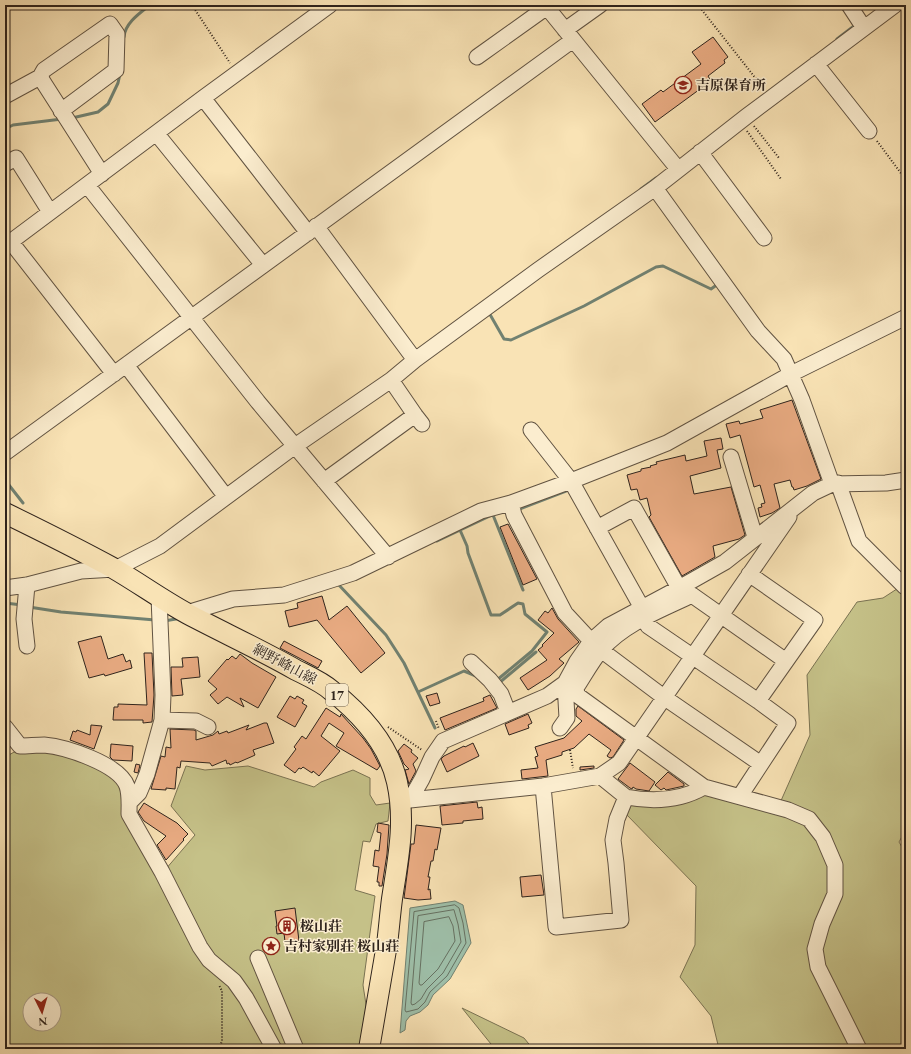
<svg xmlns="http://www.w3.org/2000/svg" width="911" height="1054" viewBox="0 0 911 1054" font-family="'EB Garamond','Noto Serif JP',serif">
<style>
.green{fill:#c5c188;stroke:#7a7252;fill-rule:evenodd}
.water{fill:#9ebfa9;stroke:#718171}
.lines{fill:none;stroke-linecap:round;stroke-linejoin:round}
.shore{stroke:#667162;stroke-width:1}
.stream{stroke:#718171;stroke-width:3}
.building{fill:#e9ab82;stroke:#2e231c}
.minor-casing{stroke:#615342;stroke-width:17}
.major-casing{stroke:#2e231c;stroke-width:22}
.path{stroke:#2e231c;stroke-width:2;stroke-dasharray:1 2;stroke-linecap:butt}
.minor{stroke:#fbedcf;stroke-width:15}
.major{stroke:#f9e3b5;stroke-width:20}
.labels{text-anchor:middle;stroke-width:3;stroke-linejoin:round;paint-order:stroke}
.shield{fill:#fbedcf;stroke:#6c6052;stroke-width:1}
.shield-label{font-size:13px;font-weight:bold;fill:#2e231c}
.poi-label{font-size:14px;font-weight:bold;fill:#2e231c;stroke:#fbedcf;text-anchor:start}
.street-label{font-size:14px;fill:#2e231c;stroke:#fbedcf}
</style>
<rect width="100%" height="100%" fill="#f9e3b5"/>
<filter id="stains"><feTurbulence type="fractalNoise" baseFrequency=".005" numOctaves="4"/><feColorMatrix values="0 0 0 0 .2 0 0 0 0 .09 0 0 0 0 .02 0 0 0 .5 -.17"/></filter>
<radialGradient id="worn" r=".72"><stop offset=".6" stop-color="#630" stop-opacity="0"/><stop offset="1" stop-color="#630" stop-opacity=".3"/></radialGradient>
<path class="green" d="M906,583V829L899,842L906,854V1049H719L711,1016L680,977L695,945L696,886L626,814L633,802L705,794L776,812L810,735L807,675L857,602L883,598Z
M44,748L98,764L122,787L126,816L269,1049H5V757L18,750ZM30,1000H54V1024H30Z
M186,766L205,770L248,766L314,787L321,782L353,770L370,778V795L376,805L390,803L388,821L376,824L370,842L363,841L355,890L375,896L363,985L367,1011L361,1049H279L213,956L165,870L195,835L171,806Z
M462,1008L524,1038L533,1049H495Z"/>
<path class="water" d="M455,901L463,905L471,943L450,979L433,995L428,1005L420,1012L410,1016L406,1021L405,1030L400,1033L410,908Z"/>
<g class="lines">
<path class="shore" d="M455,905L459,908L463,923L466,943L447,976L430,992L425,1002L418,1009L406,1012L405,1010L414,912Z
M454,910L458,924L461,942L443,973L427,989L421,999L415,1004L412,1005L411,1003L418,916Z
M449,917L453,926L455,941L438,969L422,985H420L419,983L424,922Z"/>
<path class="stream" d="M124,37C125,23 140,13 150,5
M837,39L854,26
M72,118L98,112L108,104L118,83L120,74
M5,129L13,125L62,119
M641,189L656,178
M488,311L504,339L511,340L584,306L656,267L663,266L711,289L718,284
M5,480L23,503
M517,510L566,491
M493,515L523,590
M460,530L467,546L468,553L491,615H500L518,603L523,604L525,614L547,632L532,651L497,680
M437,541L492,515
M337,583L386,635L404,663L435,728
M5,603L22,605
M29,607L61,612L155,620
M164,621L176,619
M499,683L536,652
M418,692L464,671L476,676"/>
</g>
<path class="building" d="M713,37L728,57L724,60L725,63L708,76L711,81L655,122L642,104L661,90L663,92L701,64L692,52Z
M792,400L821,479L807,486L794,490L793,487H792L790,480L774,484L780,508L772,513L760,517L758,508L762,507L761,504L765,503L760,485L754,487L740,435L730,438L726,424L739,421L740,424L763,418L760,410Z
M721,438L723,449L717,450L721,468L690,476L694,494L731,487L745,535L739,539L713,546L715,557L682,576L649,517L651,515L647,498L640,500L637,489L631,490L627,475L641,471V469L651,467L650,466L657,464L656,462L685,455L686,461L707,456L704,441Z
M508,524L537,579L523,585L500,527Z
M322,596L329,620L347,606L385,653L361,673L317,620L289,627L285,611L298,608L297,603Z
M552,608L558,619L579,642L559,659L564,663L550,676L528,690L520,678L547,660L538,650L543,646L542,645L554,633L538,620L545,611L548,613Z
M101,636L108,659L123,654L126,662L130,660L132,668L105,676L104,674L89,678L78,642Z
M284,641L322,661L318,668L280,648Z
M144,653H152L154,695L152,722L143,723V720H113L114,707H118V704L147,705Z
M240,654L252,663L276,677L258,708L240,698L244,707L227,697L218,704L210,695L217,689L208,681L227,659L228,660L232,656L236,659Z
M198,657L200,677L181,679L183,695L172,696L171,667H183L182,658Z
M437,693L440,703L430,706L426,696Z
M490,695L497,708L445,730L440,718L484,701L483,698Z
M290,696L295,699L297,696L304,700L302,703L307,706L295,727L277,717Z
M578,706L624,740L613,757L610,758L607,756L611,750L589,734L574,748L562,752V755L546,760L548,776L522,779L521,770L538,768L535,757L538,756L535,747L564,738L582,721L576,716V709Z
M326,708L340,717L341,714L363,738L371,749L380,766L377,770L336,746L344,733L329,723L321,736L340,751L319,776L313,771L312,773L303,767L301,769L299,768L295,773L284,765L296,749L294,747L302,736L306,739Z
M528,714L532,723L528,725L529,728L509,735L505,724Z
M264,723H267L274,743L253,750L255,755L253,756L237,763L236,762L230,765L229,763L227,764L226,760L212,766L210,763L181,761L180,768L177,767L175,789L166,788V790L151,789L161,756L165,757L166,747L171,748L170,729L194,730L196,731V740L213,735L218,731L219,734L227,731L228,733L249,725L246,730Z
M91,725L102,726L94,749L70,740L73,731L76,732L77,730L90,735Z
M473,743L479,756L447,772L441,759L444,756L464,746L465,747Z
M111,744L133,746L132,761L113,760L110,757Z
M404,744L412,750L411,752L418,758L413,764L416,771L409,784L405,770L409,769L404,764L398,751Z
M630,763L655,782L649,791L636,789L633,787L632,789L630,788L618,779Z
M136,764L140,765L138,773L134,772Z
M594,766V768L580,770V767Z
M668,772L684,784V786L666,790L664,788L661,790L655,785Z
M477,802L478,808L482,807L483,819L463,821V823L442,825L440,806Z
M144,803L177,823L188,834L183,839L184,840L166,860L157,845L166,836L144,821L138,812Z
M378,823L389,825L387,854L382,886H379V882H377L379,867L373,866L375,850L379,851L381,833L377,832Z
M416,825L441,828L437,850L435,849L433,861H431L428,877H430L428,890L430,889L431,899L418,900L404,898L411,844H414Z
M541,875L544,895L522,897L520,877Z
M295,908L299,941L285,942L284,933L277,934L276,926H277L275,911Z"/>
<g class="lines">
<defs>
<path id="minor" d="M545,5L678,169
M849,5L864,28
M565,30L600,5
M477,57L547,7
M816,64L869,131
M40,77L44,70L110,24L117,34L116,70L61,111
M5,96L40,77L102,174
M203,98L308,233
M156,133L263,265
M700,152L764,238
M5,164L16,158L50,212
M87,185L258,402L388,557
M655,188L758,331L784,359L802,400L832,484
M316,226L415,360
M11,242L114,374
M5,246L203,98L330,5
M126,365L226,497
M391,380L415,415L422,424
M531,430L571,481L642,608
M5,453L573,40
M731,457L755,537
M324,481L415,415
M838,483L859,541L905,587
M511,503L514,515L565,613L591,641
M597,528L634,508L679,588
M749,574L815,620L758,701
M27,585L24,619L27,646
M5,588L27,585L81,571L115,569L160,546L295,446L391,380L415,360L538,270L655,188L747,116L895,5
M187,613L233,599L284,595L353,573L481,511L511,503L571,481L667,443L791,374L906,317
M645,618L648,626L758,701L788,723L740,796
M601,650L665,698L761,764
M786,661L692,595C661,610 625,623 602,649C592,661 584,676 576,688L577,695L704,787L788,810L809,819L823,837L835,865V894L822,924L815,949L818,967L859,1049
M471,662L490,680L501,694L508,712
M162,720L196,721L208,727
M5,727L20,746C28,746 36,745 44,745C66,747 119,764 127,786C130,795 129,805 129,814L162,872L200,947L209,960L234,981L246,998L274,1049
M560,728L567,718L565,683
M543,786L556,927L621,920L616,863L613,840L617,819L626,797L600,776
M626,797C653,802 680,801 704,787
M410,800L422,779L432,757L443,741L547,696L565,683L577,661L591,641L608,626L679,588L725,562L813,493L832,484L886,483L906,480
M404,802L410,800L543,786L600,776L619,763L789,517
M129,803L139,793L147,774L162,720L163,695L159,597
M258,958L296,1049"/>
<path id="major" d="M5,513C42,531 78,549 113,568C139,583 162,600 188,614C224,633 261,650 296,670C308,676 322,682 332,691C361,714 389,745 397,782C406,822 398,859 392,899C390,914 389,929 387,944C381,979 375,1014 369,1049"/>
</defs>
<use href="#minor" class="minor-casing"/>
<use href="#major" class="major-casing"/>
<path class="path" d="M192,5L230,63
M698,5L764,89
M754,126L779,158
M747,131L781,179
M877,141L906,180
M436,721L439,729
M388,727L422,750
M570,750L573,768
M219,1049L222,1041V991L219,985"/>
<use href="#minor" class="minor"/>
<use href="#major" class="major"/>
</g>
<defs>
<symbol id="school-ring" viewBox="-11 -11 22 22"><circle r="9.5" fill="#fbedcf" stroke="#8f2418" stroke-width="1.5"/><path d="M0-5L7-2L0 1L-7-2ZM-4 1L0 2.5L4 1V4Q0 6-4 4Z" fill="#8f2418"/></symbol>
<symbol id="building-ring" viewBox="-11 -11 22 22"><circle r="9.5" fill="#fbedcf" stroke="#8f2418" stroke-width="1.5"/><path d="M-4-6H4V6H1V3H-1V6H-4ZM-2.5-4.3h1.7v1.8h-1.7ZM.8-4.3h1.7v1.8H.8ZM-2.5-1h1.7V.8h-1.7ZM.8-1h1.7V.8H.8Z" fill="#8f2418"/></symbol>
<symbol id="sight-ring" viewBox="-11 -11 22 22"><circle r="9.5" fill="#fbedcf" stroke="#8f2418" stroke-width="1.5"/><path d="M0-6L1.8-2.2L6-1.7L2.9 1.2L3.7 5.4L0 3.3L-3.7 5.4L-2.9 1.2L-6-1.7L-1.8-2.2Z" fill="#8f2418"/></symbol>
</defs>
<g fill-rule="evenodd">
<use href="#school-ring" x="673" y="75" width="20" height="20"/>
<use href="#building-ring" x="277" y="916" width="20" height="20"/>
<use href="#sight-ring" x="261" y="936" width="20" height="20"/>
</g>
<g class="labels">
<rect class="shield" x="326" y="684" width="22" height="22" rx="3"/>
<g class="shield-label">
<text x="337" y="700">17</text>
</g>
<g class="poi-label">
<text x="696" y="90">吉原保育所</text>
<text x="300" y="931">桜山荘</text>
<text x="284" y="951">吉村家別荘 桜山荘</text>
</g>
<g class="street-label">
<text transform="translate(285 664) rotate(28)" y="5">網野峰山線</text>
</g>
</g>
<rect width="911" height="1054" fill="none" stroke="#f9e3b5" stroke-width="20"/>
<rect x="6" y="6" width="899" height="1042" fill="none" stroke="#2e231c" stroke-width="2"/>
<rect x="10" y="10" width="891" height="1034" fill="none" stroke="#2e231c"/>
<g transform="translate(42 1012) rotate(175)"><circle r="19" fill="#fbedcf" stroke="#a99c87"/>
<path d="M0-3L7 15L0 10L-7 15Z" fill="#8f2418"/>
<text y="-6" font-size="11" font-weight="bold" text-anchor="middle" fill="#2e231c">N</text>
</g>
<rect width="100%" height="100%" filter="url(#stains)"/>
<rect width="100%" height="100%" fill="url(#worn)"/>
</svg>
